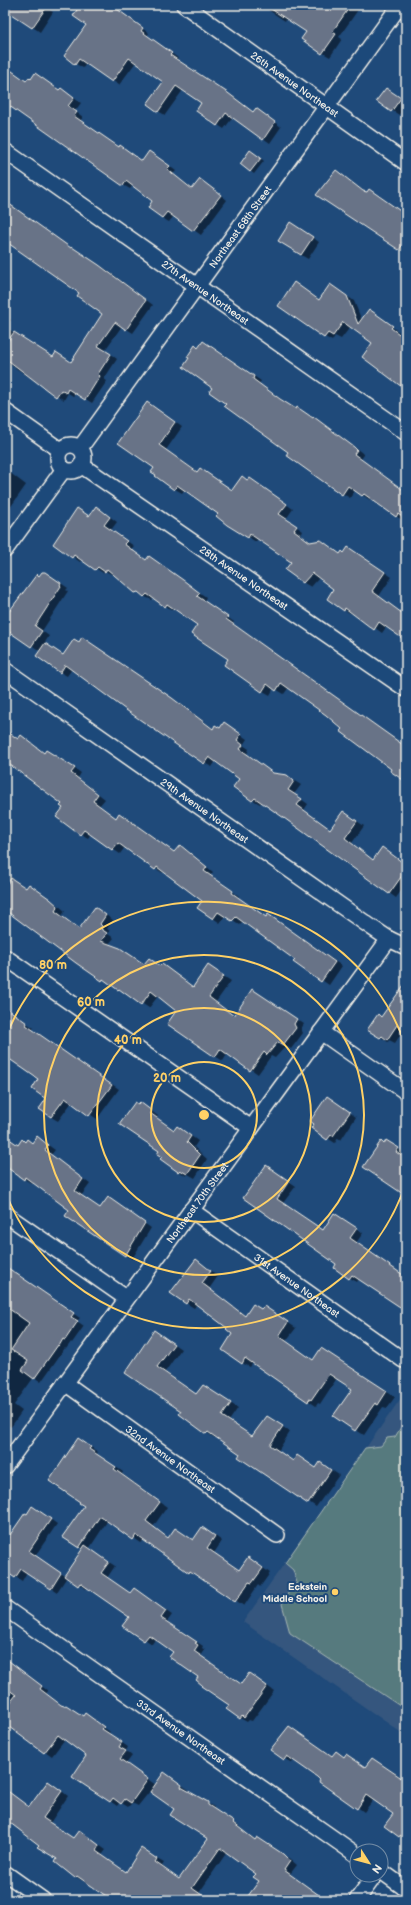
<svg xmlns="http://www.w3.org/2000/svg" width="411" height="1905" viewBox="0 0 411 1905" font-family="'Balsamiq Sans',sans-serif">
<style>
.built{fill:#35567e}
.green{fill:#577a7e;stroke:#a6b6b3}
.shadow{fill:#0007}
.building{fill:#687387;stroke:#f4f1e8}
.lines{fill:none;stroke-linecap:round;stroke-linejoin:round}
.minor-casing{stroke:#f4f1e8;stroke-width:18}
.minor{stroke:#1f4a7a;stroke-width:15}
.ring{fill:none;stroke:#ffd166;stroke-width:2}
.poi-dot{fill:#ffd166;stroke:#1f4a7a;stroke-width:1.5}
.labels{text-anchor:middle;stroke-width:4;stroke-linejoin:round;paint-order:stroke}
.street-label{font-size:10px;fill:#f4f1e8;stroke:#1f4a7a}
.poi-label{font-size:10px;font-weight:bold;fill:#f4f1e8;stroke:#1f4a7a;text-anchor:end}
.centre{fill:#ffd166;stroke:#1f4a7a;stroke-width:2}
.ring-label{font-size:12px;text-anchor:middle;font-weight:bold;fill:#ffd166;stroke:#1f4a7a;stroke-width:4;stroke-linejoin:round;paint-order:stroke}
</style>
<rect width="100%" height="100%" fill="#1f4a7a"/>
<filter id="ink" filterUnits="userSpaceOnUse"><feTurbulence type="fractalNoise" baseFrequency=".025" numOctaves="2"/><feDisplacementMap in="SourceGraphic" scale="8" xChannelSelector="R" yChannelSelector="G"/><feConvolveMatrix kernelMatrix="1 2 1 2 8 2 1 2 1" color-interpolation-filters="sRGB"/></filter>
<g filter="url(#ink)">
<path class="built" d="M406,1391V1736L243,1622Z"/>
<path class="green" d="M406,1419V1710L290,1633L282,1604L292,1586L297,1583L293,1570L285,1563L365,1448L381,1446L387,1438L395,1437Z"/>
<path class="shadow" d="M5,5H43L53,12L40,32L5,8Z
M81,5H108L149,33L147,36L178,58L176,60L235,98L254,113H263L281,127L270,143L233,117L224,129L218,125L202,103L183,90L165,115L158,111L164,82L136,62L119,85L86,63L83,68L76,64L65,56L88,25Z
M256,5H357L360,7L339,37L342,39L330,57L323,53L308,31L287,18L285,21L261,5L259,7Z
M406,54V61L403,59Z
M5,67L27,82L68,94L81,103L75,111L83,117L80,121L142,162L156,156L176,171L173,174L193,189L207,184L227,200L201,235L174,216L169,222L162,218L149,208L154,201L133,185L130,189L123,185L5,102Z
M393,93L406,102V117L400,113L399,115L378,101Z
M254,153L264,161L254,174L241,164Z
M336,171L367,194L406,215V253L318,195Z
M5,202L71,249L107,270L153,305L133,333L122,326L105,350L117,359L104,379L107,381L92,403L76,393L73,396L68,393L64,400L5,361V315L11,320L5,327L54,358L72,363L104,314L80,293L10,243L5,250Z
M298,227L319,242L308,259L301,255Z
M331,285L354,301L362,321L369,310L406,337V388L373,342L351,326L341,339L335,336L332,341L325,337L302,288L320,300Z
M204,342L261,381L259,384L288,404L321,422L361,452L364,455L361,459L406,492V523L371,498L370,500L355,490L350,498L343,494L227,404L213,387L198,349Z
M155,408L182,427L166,450L198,472L232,491L248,481L257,483L293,509L286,519L303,531L301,535L311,542L321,541L341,555L344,554L349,548L392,577L379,596L403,614L406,609V640L387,626L382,633L353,612L352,614L344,610L335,589L319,578L311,587L304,583L286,570L292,562L258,538L256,542L248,537L219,514L185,489L182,493L175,489L155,468Z
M5,469L26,485L5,515Z
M97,507L117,522L111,530L134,546L131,549L147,561L190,586L206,597L204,601L234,622L233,624L406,747V780L327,714L289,687L284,694L274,688L270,695L263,691L199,625L174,608L172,610L154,598L152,600L143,596L114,574L113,575L105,571L103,573L82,559L80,562L54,543L89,517Z
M39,576L52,577L68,588L66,590L68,591L42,631L49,636L44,644L63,656L179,703L214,729L231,728L247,739L243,745L249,749L247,754L275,775L287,776L301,785L294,794L308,804L304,810L331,830L350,816L364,826L352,843L374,861L389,853L406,865V884L396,898L285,817L262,802L260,804L253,800L235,787L241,779L216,761L212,767L204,763L72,669L67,676L60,672L40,651L5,627V619Z
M5,729L19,740L70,765L81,773L78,778L105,799L99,806L116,819L120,814L127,818L175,853L180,846L187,850L213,872L210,876L239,896L238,898L267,918L275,920L342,966L329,985L295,962L296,960L243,921L240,925L226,915L220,923L213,918L204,901L164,871L163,873L156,869L125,847L120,854L91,834L88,838L81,834L63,804L5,759Z
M5,873L27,889L29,885L58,905L65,911L62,916L79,929L103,913L113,920L107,929L110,931L108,934L114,938L108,945L144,965L149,959L161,967L162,965L170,970L194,988L216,971L231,981L216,1002L235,1016L260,995L304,1024L301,1029L303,1033L291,1049L286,1046L275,1058L271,1056L258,1074L228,1053L223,1061L215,1056L178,1010L158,996L149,1008L77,962L5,909Z
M406,997V1029L405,1028L395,1043L389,1040L388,1042L369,1029Z
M6,1009L34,1028L32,1030L119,1089L97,1119L72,1102L58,1121L51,1117L47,1099L40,1079L11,1058L5,1065Z
M335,1102L356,1117L341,1140L338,1138L335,1143L312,1128Z
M147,1108L158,1116L157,1118L175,1130L184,1131L198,1141L194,1147L207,1159L195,1178L188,1174L186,1176L161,1159L163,1157Z
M5,1137L18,1146L26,1143L33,1144L37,1138L44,1142L55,1150L51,1155L90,1184L81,1196L101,1209L116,1203L151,1228L132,1259L71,1209L33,1182L31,1183L24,1179L5,1165Z
M384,1145H393L405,1153L403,1157L406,1160V1194Z
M274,1171L296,1186L283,1203L323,1231L342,1218L363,1233L356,1243L406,1278V1309L359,1279L357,1282L350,1278L338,1264L245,1197Z
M204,1265L218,1276L209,1289L246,1316L262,1310L272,1312L296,1328L286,1341L313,1360L329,1354L395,1397L387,1408L383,1407L364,1435L334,1416L353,1389L337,1378L320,1404L318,1403L316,1406L253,1363L250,1367L242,1363L234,1333L229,1328L197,1304L194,1308L186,1303Z
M5,1268L80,1318L77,1321L84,1326L72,1343L71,1342L66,1349L65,1348L41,1382L34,1377L14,1405L22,1411L11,1427L5,1423Z
M155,1331L181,1349L165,1372L197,1395L211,1391L238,1408L229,1421L253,1437L276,1422L290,1432L278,1451L293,1462L297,1456L317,1469L321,1463L339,1475L316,1507L216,1436L215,1438L207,1433L180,1414L183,1411L126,1373Z
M86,1444L98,1452L97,1454L123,1472L122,1474L167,1507L153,1527L169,1538L176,1529L194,1541L211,1533L222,1541L214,1553L240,1571L256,1563L270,1573L260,1587L258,1585L244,1606L198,1575L189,1572L144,1540L141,1543L108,1520L89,1549L115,1566L107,1578L131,1594H141L172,1615L167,1622L203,1646L202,1648L205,1650L201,1656L242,1685L256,1678L274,1691L252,1721L249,1720L247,1722L240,1718L230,1705L199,1677L175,1652L156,1638L152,1644L124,1625L130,1616L88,1587L86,1589L67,1577L57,1592L27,1572L22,1581L5,1570V1544L39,1511L57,1524L35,1556L65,1576L83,1549L79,1547L85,1506Z
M5,1659L48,1691L46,1694L65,1708L83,1717L92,1719L110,1732L109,1734L128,1747L126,1751L132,1756L126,1764L156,1785L171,1778L189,1790L187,1792L214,1807V1810L240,1827L239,1828L256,1840L264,1842L290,1859L297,1865L290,1874L324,1900H246L260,1881L257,1874L227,1852L199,1893L209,1900H113L84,1880L83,1881L76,1877L59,1859L5,1816V1788L30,1808L55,1786L68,1796L50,1823L74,1839L86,1836L106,1850L102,1855L127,1873L141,1850L164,1863L162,1866L180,1880L209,1839L175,1808L150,1791L138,1806L132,1803L128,1807L120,1802L117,1806L110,1801L88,1756L65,1739L52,1756L12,1728L11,1730L5,1726Z
M289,1727L333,1756L336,1752L345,1757L347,1755L366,1768L373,1759L406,1780V1840L399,1836L394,1814L374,1799L364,1812L294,1760L292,1763L285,1759Z"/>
<path class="building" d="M5,5H48L32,28L5,10Z
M80,5H108L117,9L143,28L141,31L172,53L170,55L228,93L253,112L256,108L275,122L263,140L226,113L217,126L196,111L201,103L176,86L158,112L147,104L163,82L129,58L112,82L79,59L75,65L64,56L86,25L73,16Z
M265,5H351L332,32L336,34L322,54L301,39L306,32Z
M5,66L26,81L29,77L31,79L35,73L59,90L61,88L74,98L68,106L77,112L74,116L119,147L120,145L142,161L149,151L170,166L167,169L192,189L200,179L221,195L193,231L167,212L162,218L148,208L152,201L126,181L123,186L5,103Z
M386,88L401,98L391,112L376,101Z
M250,150L261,158L250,172L240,164Z
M336,170L363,191L367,192L369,189L406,215V240L399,250L316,195Z
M5,201L71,248L72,247L99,265L146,300L126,330L115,322L98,346L111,354L98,374L100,376L85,400L68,389L66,393L61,390L56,397L5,358V345L14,332L53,357L56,352L71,362L102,314L77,296L79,293L5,241Z
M290,222L313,237L301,255L278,241Z
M294,282L319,300L330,284L347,296L358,324L369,309L393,326L391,328L406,339V390L362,357L372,343L343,322L333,336L328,333L324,338L278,306Z
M203,341L254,376L253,379L280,399L296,409L297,407L313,418L314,417L354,447L357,450L354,454L406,492V520L398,514L396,517L364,494L362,496L348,486L342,495L286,455L288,452L224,406L226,404L209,392L212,388L183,367L189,358L187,357L195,345L198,348Z
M147,402L175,422L159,445L197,472L200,468L232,490L242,476L247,480L250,478L287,504L279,514L297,526L294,530L310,542L321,540L340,554L342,551L344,553L348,547L385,572L372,591L406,616V641L379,622L374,630L345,608L344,611L327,599L333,589L312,573L303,583L285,570L291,562L250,534L248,538L227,525L216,516L218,514L177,485L174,490L155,476L156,475L151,472L154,468L118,443Z
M96,506L110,517L104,525L127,541L124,544L146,560L149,556L183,580L200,593L197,596L228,617L226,619L406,747V782L390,771L391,769L340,731L342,729L326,715L281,683L276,691L267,684L262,692L224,665L228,659L191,634L197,625L167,604L165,607L147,594L144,597L138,592L135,593L107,569L105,572L98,567L95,570L74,555L72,558L53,544L77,508L89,516Z
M42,572H45L61,583L60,585L61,586L35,626L42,631L31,647L5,629V617L37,574L39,576Z
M82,637L172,698L213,729L215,725L220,728L224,722L241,734L237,740L243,745L240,749L273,773L287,775L294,781L288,790L302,799L297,805L330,829L343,811L357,821L345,838L373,860L382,847L406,865V870L389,894L284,818L255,798L252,801L233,787L239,779L209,757L204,764L126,710L65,665L60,673L36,656L45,643L63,655L74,639L79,642Z
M5,730L18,739L21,735L44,753L46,750L75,768L71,773L98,794L93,801L116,818L119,813L174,852L180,845L207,867L204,871L233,891L232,893L266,917L268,914L335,962L321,982L293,962L295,960L236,917L232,921L218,912L213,919L197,908L202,901L157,867L155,870L118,843L112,850L84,830L80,835L56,817L63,808L60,806L62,804L5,761Z
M11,878L26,888L29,884L50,899L58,906L55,911L79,929L95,907L106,915L100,924L102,926L101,929L107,933L101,941L120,948L144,964L149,958L160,966L162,964L193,987L208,965L224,976L209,997L234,1016L252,989L297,1019L294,1024L296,1028L283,1045L278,1042L267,1055L264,1052L250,1071L220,1049L215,1057L167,1024L176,1011L151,991L141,1005L119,989L118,990L103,979L102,981L76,963L5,910V887Z
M406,982V1030L397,1025L387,1040L382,1036L380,1038L367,1030L378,1014L381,1017Z
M5,1007L27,1023L26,1025L112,1085L89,1116L65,1098L51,1117L39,1109L46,1099L32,1089L38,1079L5,1056Z
M327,1096L350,1112L333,1136L331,1135L327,1140L311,1128L314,1124L310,1121Z
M135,1102L138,1104L140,1102L152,1111L150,1113L174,1130L177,1126L191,1136L187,1142L200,1155L187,1174L180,1170L178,1172L160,1159L162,1157L157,1154L159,1151L119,1124Z
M5,1136L18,1145L22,1139L25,1142L27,1139L32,1143L37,1136L48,1145L45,1150L83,1179L75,1191L100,1208L108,1197L145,1223L125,1256L65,1216L69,1210L25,1177L24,1180L5,1166Z
M386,1140L399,1148L396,1152L406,1159V1196L363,1167L381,1141L384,1144Z
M266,1165L289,1181L277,1199L323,1230L334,1213L357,1228L350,1238L406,1277V1311L352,1275L349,1279L334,1268L336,1264L243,1198Z
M196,1259L211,1271L202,1283L245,1316L253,1304L261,1309L264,1306L288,1322L279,1336L313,1360L321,1348L387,1391L378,1405L375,1403L355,1431L333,1416L352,1389L329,1374L311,1400L309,1399L308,1402L245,1358L242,1364L222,1350L232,1334L226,1329L227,1328L189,1299L186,1304L170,1293Z
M5,1266L74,1313L71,1317L78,1321L65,1340L63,1339L59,1346L58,1345L34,1379L22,1370L28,1361L11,1350L29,1323L5,1306Z
M154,1330L174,1344L157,1367L196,1394L203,1385L231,1403L222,1416L252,1436L267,1416L283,1426L270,1445L293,1461L297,1455L316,1468L320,1462L331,1470L308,1504L238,1457L240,1454L208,1432L206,1434L179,1414L181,1411L125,1373Z
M78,1438L91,1447L89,1449L116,1467L114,1469L160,1502L146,1521L168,1538L175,1528L193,1540L202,1527L215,1536L207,1548L239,1570L248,1557L263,1568L252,1583L249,1582L235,1602L190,1571L189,1573L136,1535L133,1540L100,1516L79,1548L62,1537L84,1506L79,1503L80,1502L49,1481Z
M32,1506L51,1519L29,1551L61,1573L51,1589L21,1569L15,1578L5,1571V1542L25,1513L27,1514Z
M85,1545L109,1562L101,1573L130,1593L134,1588L166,1611L161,1618L197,1642L195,1643L198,1645L194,1651L241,1684L249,1673L267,1686L244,1718L242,1716L240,1719L226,1709L229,1705L201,1686L202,1685L196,1680L198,1677L169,1657L173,1652L149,1635L144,1641L122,1626L129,1617L80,1583L78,1586L64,1576Z
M5,1658L42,1686L40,1689L61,1705L64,1706L66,1705L83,1716L85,1713L104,1727L102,1729L122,1742L119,1747L126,1751L120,1759L148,1779L131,1803L125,1799L121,1804L113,1798L110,1802L72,1777L86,1756L58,1735L44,1753L5,1724V1709L16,1695L5,1687Z
M289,1726L332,1756L336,1751L344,1757L346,1754L365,1767L372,1758L406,1781V1827L399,1837L384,1826L393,1814L366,1795L357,1809L319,1782L320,1780L317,1777L287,1756L284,1760L270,1750Z
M164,1772L182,1785L181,1787L208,1802V1805L234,1822L233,1823L255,1840L257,1837L283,1854L290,1861L284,1870L326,1900H245L259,1881L253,1877L256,1874L220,1848L192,1888L209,1900H112L77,1876L75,1878L55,1862L57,1859L37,1847L39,1845L5,1819V1789L29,1807L48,1781L62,1791L43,1818L73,1838L79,1830L99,1845L96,1851L126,1872L141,1848L157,1859L155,1862L179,1879L208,1839L170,1815L174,1809L150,1792Z"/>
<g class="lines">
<defs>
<g id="minor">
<path id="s1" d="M184,5L406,163"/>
<path id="s2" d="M5,151L406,433"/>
<path d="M5,411L60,450"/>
<circle cx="71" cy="458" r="13"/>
<path id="s3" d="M80,448L400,5"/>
<path id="s4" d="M81,465L406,689"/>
<path d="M5,550L64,469"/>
<path id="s5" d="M5,670L371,927L389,939L406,947"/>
<path d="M5,957L251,1128"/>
<path d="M321,1032L406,1092"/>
<path id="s6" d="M191,1210L403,1360"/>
<path d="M5,1214L126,1298"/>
<path id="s7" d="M65,1383L277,1535"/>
<path id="s8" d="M5,1466L389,939"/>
<path id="s9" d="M5,1608L357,1855"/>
<path d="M381,1871L406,1889"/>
<path d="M5,1873L43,1900"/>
<path d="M357,1900L375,1875"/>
</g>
</defs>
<use href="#minor" class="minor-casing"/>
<use href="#minor" class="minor"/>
</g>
</g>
<g class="ring">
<circle cx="204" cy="1115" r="53"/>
<circle cx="204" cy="1115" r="107"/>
<circle cx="204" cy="1115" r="160"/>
<path d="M406 1183A213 213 0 0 1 5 1191M5 1039A213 213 0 0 1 406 1047"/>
</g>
<circle class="poi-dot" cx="335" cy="1592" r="4"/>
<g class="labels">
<g class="street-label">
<text dy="4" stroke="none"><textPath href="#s1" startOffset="136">26th Avenue Northeast</textPath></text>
<text dy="4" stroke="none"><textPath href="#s3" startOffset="273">Northeast 68th Street</textPath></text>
<text dy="4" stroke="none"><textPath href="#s2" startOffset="245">27th Avenue Northeast</textPath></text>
<text dy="4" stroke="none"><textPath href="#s4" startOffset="198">28th Avenue Northeast</textPath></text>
<text dy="4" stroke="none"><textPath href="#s5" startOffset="244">29th Avenue Northeast</textPath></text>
<text dy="4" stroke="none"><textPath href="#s8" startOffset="326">Northeast 70th Street</textPath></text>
<text dy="4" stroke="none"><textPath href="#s6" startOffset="130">31st Avenue Northeast</textPath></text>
<text dy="4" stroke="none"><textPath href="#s7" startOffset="130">32nd Avenue Northeast</textPath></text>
<text dy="4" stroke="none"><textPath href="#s9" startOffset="215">33rd Avenue Northeast</textPath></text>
</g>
<g class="poi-label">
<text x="327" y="1590">Eckstein<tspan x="327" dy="12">Middle School</tspan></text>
</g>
</g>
<circle cx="204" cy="1115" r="6" class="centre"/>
<g class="ring-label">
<text x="53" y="969">80 m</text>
<text x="91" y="1006">60 m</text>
<text x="128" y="1044">40 m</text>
<text x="167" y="1082">20 m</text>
</g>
<rect width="411" height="1905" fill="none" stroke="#1f4a7a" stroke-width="20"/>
<rect x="10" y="10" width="391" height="1885" fill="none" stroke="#f4f1e8" stroke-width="1.5" filter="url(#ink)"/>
<g transform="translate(369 1863) rotate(126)"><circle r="19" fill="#1f4a7a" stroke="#748da6"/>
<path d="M0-3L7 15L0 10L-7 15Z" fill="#ffd166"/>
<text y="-6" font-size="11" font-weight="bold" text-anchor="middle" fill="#f4f1e8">N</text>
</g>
</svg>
